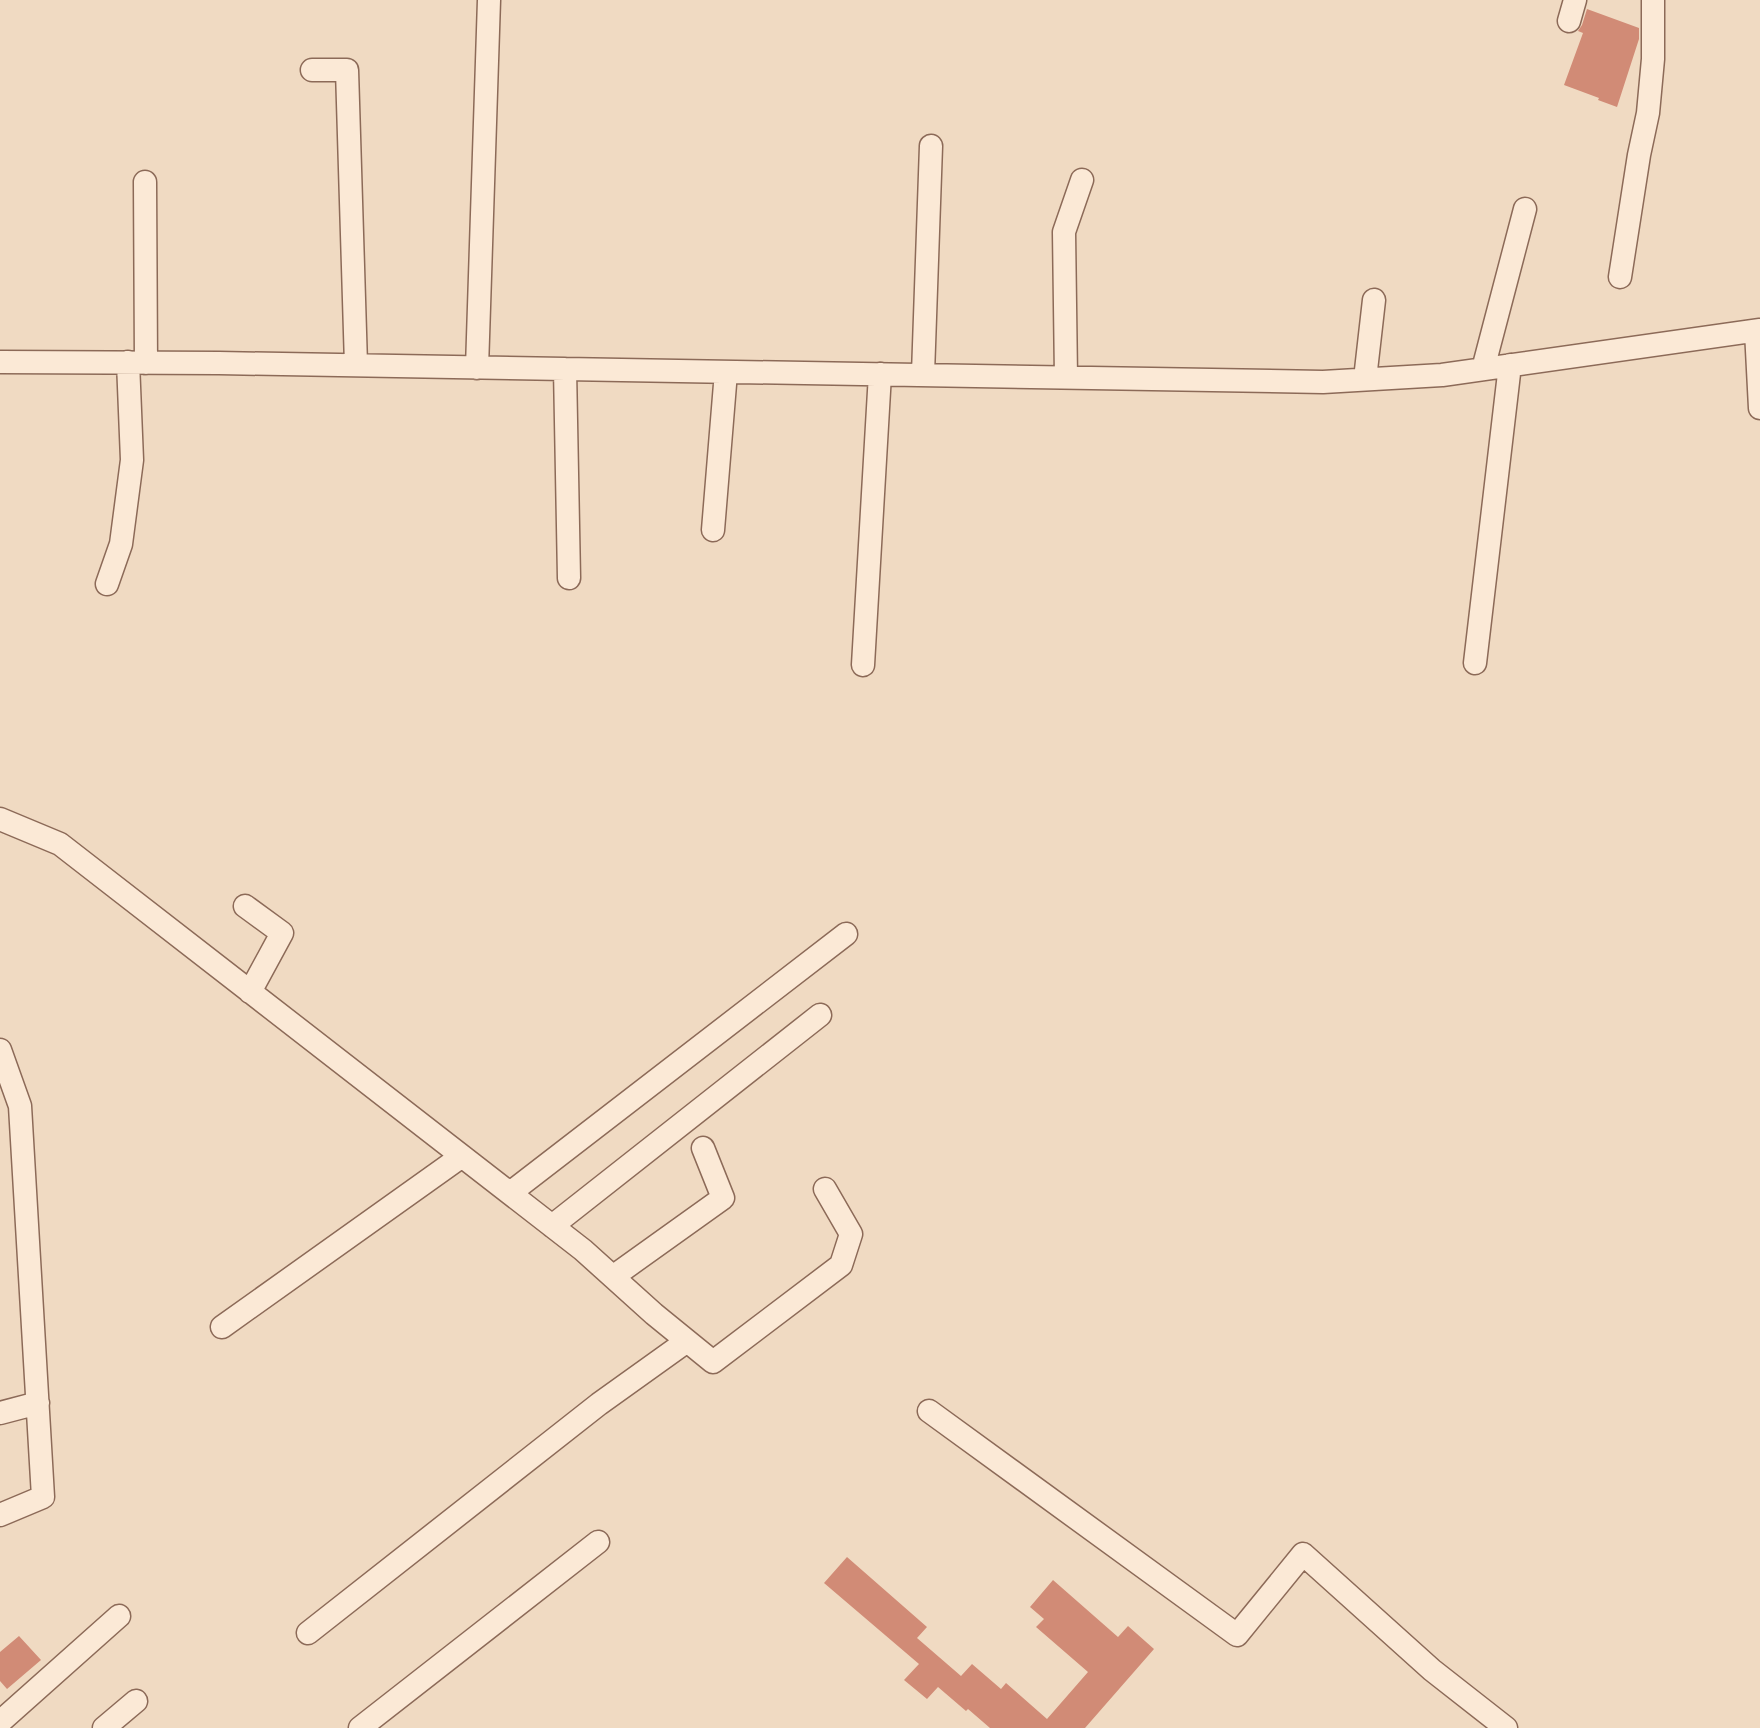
<svg xmlns="http://www.w3.org/2000/svg" width="1760" height="1728" viewBox="0 0 1760 1728" font-family="Spectral,serif">
<style>
.building{fill:#d18b76}
.lines{fill:none;stroke-linecap:round;stroke-linejoin:round}
.minor-casing{stroke:#8c6a58;stroke-width:25}
.minor{stroke:#fbe9d6;stroke-width:22}
</style>
<rect width="100%" height="100%" fill="#f0dac2"/>
<path class="building" d="M1587,9L1639,28V39L1617,107L1598,100L1599,98L1564,85L1583,33L1578,31L1582,25Z
M847,1557L927,1627L917,1638L961,1676L972,1664L1001,1689L1006,1683L1047,1719L1088,1672L1036,1627L1044,1619L1030,1607L1053,1580L1118,1637L1128,1626L1154,1649L1085,1728H990L968,1709L966,1711L938,1687L927,1699L904,1680L919,1664L824,1583Z
M19,1636L41,1660L7,1689L0,1681V1652Z"/>
<g class="lines">
<defs>
<path id="minor" d="M1569,21L1575,0
M312,70H347L356,365
M145,182L146,363
M1620,277L1639,155L1648,113L1653,59V0
M1756,331L1760,408
M0,362L219,363L1323,382L1442,375L1760,330
M477,368L489,0
M565,369L569,578
M1483,369L1525,209
M923,374L931,146
M1066,377L1064,232L1082,180
M1365,379L1374,300
M713,530L726,372
M107,584L121,544L132,460L128,362
M1475,663L1510,365
M863,665L880,374
M0,819L60,844L583,1250L654,1314L713,1362L841,1265L851,1234L825,1189
M245,906L282,933L250,992
M0,1050L20,1106L43,1497L0,1515
M510,1193L846,934
M552,1226L820,1015
M614,1276L723,1198L703,1148
M222,1327L462,1156
M929,1411L1237,1635L1303,1554L1432,1670L1506,1728
M0,1413L38,1403
M308,1633L599,1404L687,1341
M0,1722L119,1616
M104,1728L136,1701
M360,1728L598,1542"/>
</defs>
<use href="#minor" class="minor-casing"/>
<use href="#minor" class="minor"/>
</g>
</svg>
